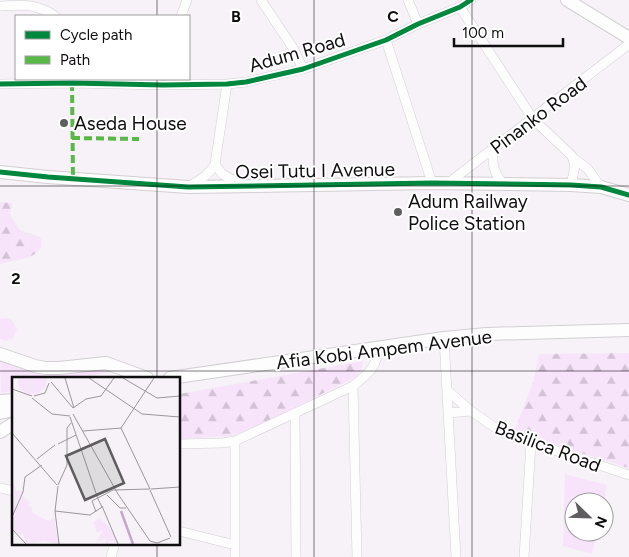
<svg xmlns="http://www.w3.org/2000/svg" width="629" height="557" viewBox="0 0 629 557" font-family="Figtree,sans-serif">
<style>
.green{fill:#f7e4fa}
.forest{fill:url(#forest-firs)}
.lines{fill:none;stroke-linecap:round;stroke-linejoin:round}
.street-casing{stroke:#d2cfd3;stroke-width:10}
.secondary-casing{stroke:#d2cfd3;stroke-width:14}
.street{stroke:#fefdfe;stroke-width:9}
.secondary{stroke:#fefdfe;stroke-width:12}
.quiet{stroke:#58b947;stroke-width:4;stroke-dasharray:8 4;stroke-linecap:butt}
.cycleway-casing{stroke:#fff;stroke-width:8}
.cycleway{stroke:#00873e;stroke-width:5}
.grid{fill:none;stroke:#0f0d0f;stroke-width:1;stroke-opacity:0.55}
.poi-dot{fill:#605d60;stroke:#fff;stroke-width:2}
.labels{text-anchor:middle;stroke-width:4;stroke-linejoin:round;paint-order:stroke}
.street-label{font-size:19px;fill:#0f0d0f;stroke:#fff}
.poi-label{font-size:19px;fill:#0f0d0f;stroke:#fff;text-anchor:start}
.inset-river{fill:none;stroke:#c6a6cc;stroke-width:2.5}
.inset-road{fill:none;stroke:#9a969a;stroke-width:1}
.view{fill:#605d60;fill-opacity:0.15;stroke:#605d60;stroke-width:2.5}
.inset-edge{fill:none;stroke:#0f0d0f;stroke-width:2.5}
.grid-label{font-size:16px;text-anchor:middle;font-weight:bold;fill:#0f0d0f;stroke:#fff;stroke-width:4;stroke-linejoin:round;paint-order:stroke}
</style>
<defs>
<pattern id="forest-firs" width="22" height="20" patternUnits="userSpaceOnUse" patternTransform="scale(1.25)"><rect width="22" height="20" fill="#f7e4fa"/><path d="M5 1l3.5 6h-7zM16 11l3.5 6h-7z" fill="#d3c2d5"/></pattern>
</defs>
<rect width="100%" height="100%" fill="#f6f2f7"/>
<path class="green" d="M6,318L12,320L17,329L13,338L6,341L0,339V319Z
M0,359L93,367L116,371L79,378H14V391L1,393Z
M565,474L607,485L604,502H574V532H597L592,554L563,546Z"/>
<path class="forest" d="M0,202L13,203L10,212L11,216L20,230L40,237C50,258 15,260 0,264Z
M629,353V468L514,432L534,379L539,354Z
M363,361L362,369L356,377L253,428L231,436L180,439L179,394Z"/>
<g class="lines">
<defs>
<path id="street" d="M261,0L293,48L303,69
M408,0L418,24
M0,6C22,5 36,3 55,16
M460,7L533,119L572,156L575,166L571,185
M181,16L187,0
M386,40L432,183
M0,84L72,83L163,85L227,84L246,82L303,69L386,40L418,24L460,7L471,0
M494,148C491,164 494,173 504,185
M573,158L587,168L601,187
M215,164L222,174L242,185
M447,184L629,44
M190,186C201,179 209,175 215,164L227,84
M444,338L456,557
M353,386L357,557
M448,391L471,411L503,433L629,475
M295,413L296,557
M449,413L471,411
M179,444L222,443L235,441L353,386C367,375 379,366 377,347
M0,488L14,491
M179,531L235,545
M111,557L115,543
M235,557V441
M524,557L531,443"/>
<path id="secondary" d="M567,0L629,38
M0,172L48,177L188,187L432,183L571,185L601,187L629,195
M0,354L35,366L45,368H59L106,363L147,378
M170,378L444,338L487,334L629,330
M0,401L14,400
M0,413L14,410
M0,432L14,423"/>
</defs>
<use href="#street" class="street-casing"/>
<use href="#secondary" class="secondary-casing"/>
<use href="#street" class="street"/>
<use href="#secondary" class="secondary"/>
<path class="quiet" d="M72,83L73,179
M72,138L139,139"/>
<defs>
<path id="cycleway" d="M0,84L72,83L163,85L227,84L246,82L303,69L386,40L418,24L460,7L471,0
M0,172L48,177L188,187L432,183L571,185L601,187L629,195"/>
</defs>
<use href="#cycleway" class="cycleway-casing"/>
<use href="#cycleway" class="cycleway"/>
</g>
<path class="grid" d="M157,0V16M314,0V557M472,0V557M157,79V378M0,186H629M0,371H629M157,543V557"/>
<g class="poi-dot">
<circle cx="64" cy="123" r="5"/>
<circle cx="398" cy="212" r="5"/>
</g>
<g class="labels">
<g class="street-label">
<text transform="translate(297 52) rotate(-16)" y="7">Adum Road</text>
<text transform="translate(538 115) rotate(-37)" y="7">Pinanko Road</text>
<text transform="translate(315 170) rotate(-1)" y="7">Osei Tutu I Avenue</text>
<text transform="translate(384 349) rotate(-7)" y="7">Afia Kobi Ampem Avenue</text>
<text transform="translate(548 446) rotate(21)" y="7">Basilica Road</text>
</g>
<g class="poi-label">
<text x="74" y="130">Aseda House</text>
<text x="408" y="208">Adum Railway<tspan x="408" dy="22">Police Station</tspan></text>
</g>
</g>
<g transform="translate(12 377)">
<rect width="168" height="168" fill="#f6f2f7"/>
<path d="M6,1H34V9L25,17L7,12ZM88,141L97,150L106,167L100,163L96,165L99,167H93L94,162L84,165L91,153L85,156L81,145Z" fill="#f7e4fa"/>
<path d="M6,1L20,7L18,13L24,9L22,5L28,3L26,1H34L35,4L27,7L32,13L18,17L7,12ZM0,102L4,113L11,115L4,127L3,134L10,119L18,126L15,129L19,130L21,136L36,144L42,141L46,167L31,164L15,167L10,155L9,159L0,152V141L3,139L4,135L0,140Z" fill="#f7e4fa"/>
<path class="inset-river" d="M109,134L121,167"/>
<path class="inset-road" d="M53,1L62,31M77,1L130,37L168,40M111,1L145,21L168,19M39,5L61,31L74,22L89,19L102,1M0,12L20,19M22,19L33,16L37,6M20,21L40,37L58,39M61,37L106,117L138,164L145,166L158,161M58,40L86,122M109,51L138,112M71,54L109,51L142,1M0,56L45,108M46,67L64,58M25,82L43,68M46,108L55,88V51L59,46M139,112L168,110M138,113L159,160M95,118L108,131H114M90,129L106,167M43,134L46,109M84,135L80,124L101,113L138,112M0,140L11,115L13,100L30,88M0,152L14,167M47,167L43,134L78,138L90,130L86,122"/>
<path class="view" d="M93,62L112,106L73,123L54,79Z"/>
<rect width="168" height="168" class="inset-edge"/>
</g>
<g class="grid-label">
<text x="236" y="22">B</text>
<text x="393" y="22">C</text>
<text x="16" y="284">2</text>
</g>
<rect x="15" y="15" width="175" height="65" fill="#ffffff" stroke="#9f9e9f"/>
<rect x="25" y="31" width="25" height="8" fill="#00873e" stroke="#9f9e9f"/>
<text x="60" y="40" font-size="15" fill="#0f0d0f">Cycle path</text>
<rect x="25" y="56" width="25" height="8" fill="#58b947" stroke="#9f9e9f"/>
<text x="60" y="65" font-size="15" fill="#0f0d0f">Path</text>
<g transform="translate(589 517) rotate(113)"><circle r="24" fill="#ffffff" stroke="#9f9e9f"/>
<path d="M0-4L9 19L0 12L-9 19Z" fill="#605d60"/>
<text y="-8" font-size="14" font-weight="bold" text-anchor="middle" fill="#0f0d0f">N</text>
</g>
<path d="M454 38v8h109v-8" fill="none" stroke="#0f0d0f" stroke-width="2.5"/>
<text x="462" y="38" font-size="15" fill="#0f0d0f" stroke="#ffffff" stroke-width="4" paint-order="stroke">100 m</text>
</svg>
